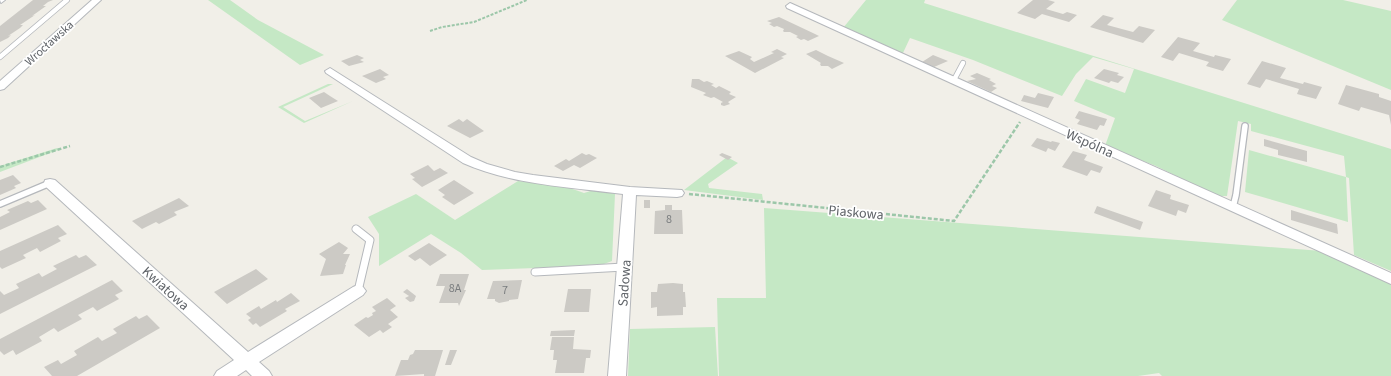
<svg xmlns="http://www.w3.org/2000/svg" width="1391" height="376" viewBox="0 0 1391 376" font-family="'Source Sans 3',sans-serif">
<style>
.green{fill:#c5e8c5}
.building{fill:#cccac5}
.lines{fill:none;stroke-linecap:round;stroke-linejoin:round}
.service-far2-casing{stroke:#b5b8bc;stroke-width:6}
.service-far1-casing{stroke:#b5b8bc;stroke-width:8}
.service-casing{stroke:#b5b8bc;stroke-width:9}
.minor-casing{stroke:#b5b8bc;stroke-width:2}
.path-far1{stroke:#9cc7a9;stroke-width:2;stroke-dasharray:3 1.5;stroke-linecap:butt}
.path{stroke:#9cc7a9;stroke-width:2.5;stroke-dasharray:4 2;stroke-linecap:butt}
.service-far2{stroke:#fff;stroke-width:4.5}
.service-far1{stroke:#fff;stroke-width:5.5}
.service{stroke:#fff;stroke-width:7}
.minor{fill:#fff;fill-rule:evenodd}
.labels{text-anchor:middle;stroke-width:3.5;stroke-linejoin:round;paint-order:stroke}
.far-street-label{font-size:12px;fill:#5f6368;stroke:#fff}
.number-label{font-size:12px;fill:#7a7d7f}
.street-label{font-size:14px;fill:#5f6368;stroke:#fff}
</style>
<rect width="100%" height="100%" fill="#f1efe8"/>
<path class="green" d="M208,0H230L258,20L324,55L300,65Z
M866,0H925L924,3L1391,149V271L1354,255L1349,178L1346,177L1348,222L1245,192L1249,150L1346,177L1344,156L1251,131V124L1238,121L1227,196H1217L1156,166L1105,146L1115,118L1074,101L1086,79L1125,93L1134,69L1093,57L1076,74L1062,96L973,60L910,38L902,55L843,28Z
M1237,0H1343L1391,11V90L1222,20Z
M328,84H333L283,107L305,121L353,101L304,123L278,107Z
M57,148L58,150L0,172V166Z
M727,157L738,163L708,184L709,188L762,194L763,200L684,190Z
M518,181L564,186L584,193L597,189L615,194L612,261L604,264L536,268L482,270L461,253L431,234L379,266V234L368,217L416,194L455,220Z
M764,208L1322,251L1391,283V376H1162L1159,373L1138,376H719L717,298H766Z
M715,327L718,376H628L630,329Z"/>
<path class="building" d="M33,0H53L48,2L43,6H46L32,16L35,15L20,25H23L20,28L8,36L11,35L8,38L0,42V26Z
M1033,0H1048L1055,2L1046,9L1063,14L1067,12L1077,15L1069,22L1042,14L1035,19L1017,13Z
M1103,15L1114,18L1107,25L1133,32L1139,26L1155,30L1143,43L1090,27Z
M779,17L815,34L819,36L808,41L804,39L801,40L796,37L798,36L790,32H784L783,31L784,29L777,26L774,27L769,24L772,23L767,21Z
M1178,37L1200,43L1193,51L1214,57L1215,55L1231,59L1223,71L1206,66L1209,62L1179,53L1173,61L1161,57Z
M777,49L787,54L781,57L784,58L755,73L725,56L739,51L752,57L750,59L754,62L774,53L771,52Z
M816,50L828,56L844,63L832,69L828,66H821L820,64L821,63L806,54Z
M357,55L364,58L360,60L364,62L349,66L341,61Z
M933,55L948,61L934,67L922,62Z
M1262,61L1286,68L1280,78L1303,84L1304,82L1322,87L1316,99L1297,94L1299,89L1266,79L1260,88L1247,84Z
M380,69L389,75L383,77L386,79L376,83L362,76Z
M1104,69L1119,73L1117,75L1124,77L1118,83L1111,81L1109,83L1094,78Z
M977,73L991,79L989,80L996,84L992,86L997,88L991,92L967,81L976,79L970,76Z
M692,79H699L704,82L707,81L714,84L711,85L716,88L719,86L731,92L729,94L736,97L728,102L730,104L724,106L721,105V103L723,102L714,97L711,98L703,95L706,93L691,87Z
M1346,85L1379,94V97L1391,101V125L1389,115L1361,107L1359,111L1338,104Z
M324,92L330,96L338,101L321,108L309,98Z
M1038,93L1054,97L1048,108L1021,101L1024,95L1035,98Z
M1079,111L1107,119L1104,126L1100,125L1097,130L1077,124L1080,120L1075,118Z
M459,119L463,122L467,119L484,131L470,138L447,126Z
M1037,138L1051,142L1052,141L1060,143L1055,151L1048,148L1046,152L1031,146Z
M1264,139L1307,151V162L1278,155V150L1264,146Z
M1073,151L1087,155L1084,160L1103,167L1100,173L1091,170L1087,176L1062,167Z
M582,153L586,155L589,154L597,158L580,168L574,165L563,171L554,166L566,159L569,161Z
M722,153L732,157L728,160L719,155Z
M428,165L434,171L440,168L448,173L422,187L412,179L415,178L410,174Z
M13,175L21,183L14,186L16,188L0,195V180Z
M454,180L474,193L454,205L442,197L445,195L438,190Z
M1156,190L1171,195L1170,199L1189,205L1186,213L1178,210L1176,216L1148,206Z
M179,198L189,206L174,212L177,215L159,224L156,222L142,229L132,221Z
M38,200L47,209L0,230V217L10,212L7,210L28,201L31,203Z
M644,200H650V208H644Z
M665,205H672V210H682L683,234H654L655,211L665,210Z
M1097,206L1143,222L1140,230L1094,213Z
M1291,210L1337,224L1338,234L1291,220Z
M58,225L67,234L58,238L61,241L40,252L37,248L23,255L26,258L2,269L0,267V251Z
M339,242L348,248L343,254H350L345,265H346L343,274L320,276L326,259L319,254Z
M429,243L447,255L430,266L420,258L415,261L408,256Z
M76,255L79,258L86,255L97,265L0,314V291L4,295L19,288L16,284L39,273L42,277L57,269L53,266Z
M256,269L268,279L227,304L214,292Z
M440,274H469L464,290H466L459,306L458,303H439L445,286H436Z
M112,280L123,291L115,295L119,299L97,311L93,307L78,315L82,319L58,332L54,328L39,337L42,341L16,355L13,350L4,355L0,351V339Z
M522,280L518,299L509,300V301L499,303L495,301V299H487L493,281Z
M673,283L683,284V292H685L686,307H683V315L657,316V307L651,308V292H657L658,284Z
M407,289L416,296L414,301L410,302L405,298L409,296L403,292Z
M568,289H591L589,312H564Z
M291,293L300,301L285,309L287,311L260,327L256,323L253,325L248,320L251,318L246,314L259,306L261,309L276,300L277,302Z
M387,298L396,306L390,310L398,317L388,324L392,327L383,333L380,330L369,337L354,325L366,317L368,318L373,315L372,313L376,311L372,307Z
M147,315L160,328L77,376H52L44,367L58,360L61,364L77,355L74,351L98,337L102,341L117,333L113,329L136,316L139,319Z
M575,330L574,336H550L551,331Z
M552,337H574L573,349L591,350L590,358H586L584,373H555L557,360H553L554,350H550Z
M415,350H443L435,376H424V374L395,376L401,360H408L410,355L413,354Z
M450,350H457L451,365H445Z"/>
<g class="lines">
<defs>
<path id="service-far2" d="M0,57L67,0
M951,80L955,78L963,63"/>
<path id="service-far1" d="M0,204L50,183
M1233,207L1236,195L1245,126"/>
<path id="service" d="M356,229L370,240L358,291
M535,272L624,267"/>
<path id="minor" d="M0,0H5L1,3Z
M92,0H101L4,89L0,90V81Z
M790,3L1391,273V284L787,8L786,6Z
M330,68L471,157L487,164L515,172L533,175L630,187L682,190L684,193L682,196L677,197L636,195L626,376H608L623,194C569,187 513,185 463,163L326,73L325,71Z
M50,179L55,180L248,352L353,287L358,285L363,287L366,291L363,295L259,362L269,371L272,376H252L246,370L237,376H214L217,371L234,360L45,186L44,183L45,180Z"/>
</defs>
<use href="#service-far2" class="service-far2-casing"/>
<use href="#service-far1" class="service-far1-casing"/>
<use href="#service" class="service-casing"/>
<use href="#minor" class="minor-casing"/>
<path class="path-far1" d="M430,31L442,27L474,22L527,0"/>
<path class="path" d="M0,167L70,146
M689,194L954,221L1020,122"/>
<use href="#service-far2" class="service-far2"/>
<use href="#service-far1" class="service-far1"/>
<use href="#service" class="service"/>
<use href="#minor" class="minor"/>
</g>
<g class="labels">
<g class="far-street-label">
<text transform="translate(49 43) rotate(-42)" y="4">Wrocławska</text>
</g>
<g class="number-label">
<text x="669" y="223">8</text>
<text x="455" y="292">8A</text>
<text x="505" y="294">7</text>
</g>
<g class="street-label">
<text transform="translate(1090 143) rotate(24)" y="5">Wspólna</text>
<text transform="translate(856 212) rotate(5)" y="5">Piaskowa</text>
<text transform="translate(624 283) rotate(-86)" y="5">Sadowa</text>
<text transform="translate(166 288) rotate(42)" y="5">Kwiatowa</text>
</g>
</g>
</svg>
